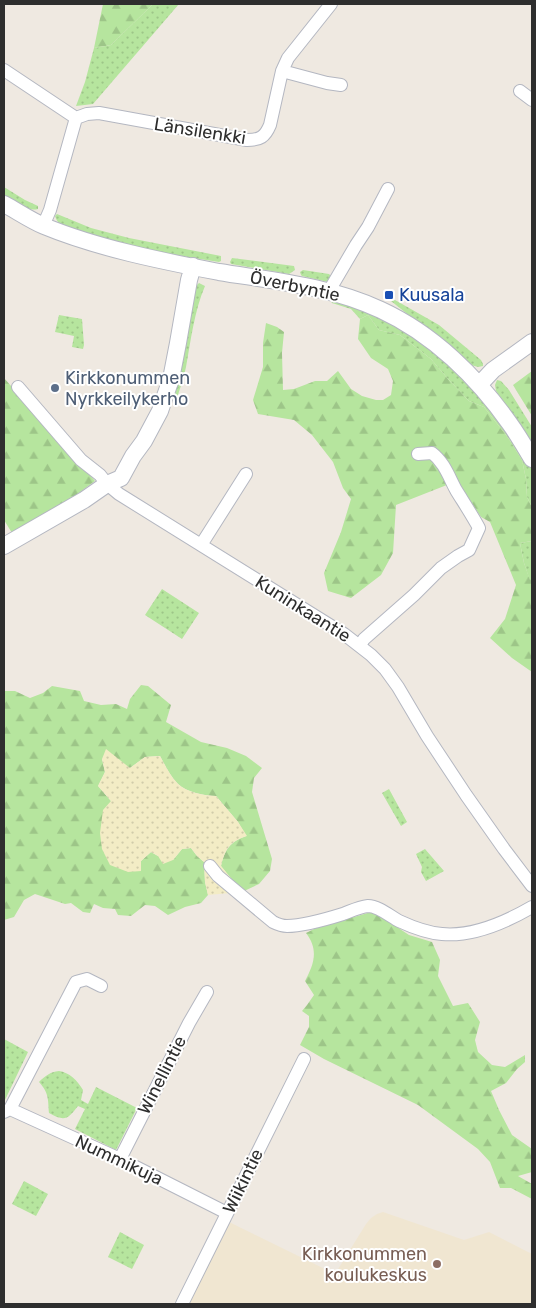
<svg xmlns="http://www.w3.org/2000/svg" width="536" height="1308" viewBox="0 0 536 1308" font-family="Rubik,sans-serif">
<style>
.education{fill:#f0e6d1}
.grass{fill:url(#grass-dots)}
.forest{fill:url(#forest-firs)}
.sand{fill:url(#sand-dots)}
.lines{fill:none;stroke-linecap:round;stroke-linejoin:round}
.minor-casing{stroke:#b4b7c1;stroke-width:14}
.tertiary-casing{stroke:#b4b7c1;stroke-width:18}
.minor{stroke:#fff;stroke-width:12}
.tertiary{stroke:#fff;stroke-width:16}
.transit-dot{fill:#1a4fb4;stroke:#fff;stroke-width:2}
.service-dot{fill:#5c6f8a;stroke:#fff;stroke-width:2}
.education-dot{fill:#8d6e63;stroke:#fff;stroke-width:2}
.labels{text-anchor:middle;stroke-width:4;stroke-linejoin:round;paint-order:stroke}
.street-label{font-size:18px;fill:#2e2e2e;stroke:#fff}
.transit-label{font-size:18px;fill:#164399;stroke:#fff;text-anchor:start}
.service-label{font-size:18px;fill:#4e5e75;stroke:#fff;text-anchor:start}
.education-label{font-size:18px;fill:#785e54;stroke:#fff;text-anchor:end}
</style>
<defs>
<pattern id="grass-dots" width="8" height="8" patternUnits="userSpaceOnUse" patternTransform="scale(1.25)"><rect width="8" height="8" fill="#b6e59e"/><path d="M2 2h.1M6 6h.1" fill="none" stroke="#9dc588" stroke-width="1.8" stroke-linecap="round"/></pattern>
<pattern id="forest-firs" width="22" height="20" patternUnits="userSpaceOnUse" patternTransform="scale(1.25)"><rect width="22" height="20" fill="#b6e59e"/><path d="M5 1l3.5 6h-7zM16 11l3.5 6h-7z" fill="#9dc588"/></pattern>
<pattern id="sand-dots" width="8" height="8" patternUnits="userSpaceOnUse" patternTransform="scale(1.25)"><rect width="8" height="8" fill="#f3ecc5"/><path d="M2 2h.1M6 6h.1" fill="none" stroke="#d1cbaa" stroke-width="1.8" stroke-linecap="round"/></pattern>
</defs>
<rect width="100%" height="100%" fill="#efe9e1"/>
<path class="education" d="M383,1212L464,1240L489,1232L532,1254V1304H189L229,1222L335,1274L366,1224L371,1218L377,1214Z"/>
<path class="grass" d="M153,4H179L93,104L76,106L85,82L94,48L111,45Z
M4,187L25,200L38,206V209C27,212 14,202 4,196Z
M57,214L91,228L129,238L221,256V261L219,262C174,255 128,247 84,233C76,230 66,228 59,223C57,221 56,219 55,216Z
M232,258L294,266L295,270L289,274L231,264L230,262Z
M303,270L329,274L332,277L328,282L302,276L301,275L300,272Z
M199,283L205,286C194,312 191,340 186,367C184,378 180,388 177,398L170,397L195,287Z
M329,297L378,315L406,330L441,356L478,389L514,437L532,470V507L527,497L526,479L522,460L509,439L484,407L469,401L448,379L431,359L400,335L379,330L368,315L360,319L351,309L332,303Z
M395,300L439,325L481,360L483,364V366L478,367L471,365L391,301Z
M59,315L82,319L84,345L83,349L72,347L74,336L55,332Z
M497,380L501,381L509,390L532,427V443L496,391L495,385Z
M532,541V578L530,581L524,563L520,543Z
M162,589L199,613L182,639L145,615Z
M389,789L407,822L401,826L382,793Z
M425,849L444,871L426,881L421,872L422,867L416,854Z
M4,1039L28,1052L4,1102Z
M59,1071C69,1072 78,1081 83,1090L81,1100L88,1104L96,1087L137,1108L116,1150L75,1129L85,1109L78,1106C68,1119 65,1122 49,1113C48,1099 49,1093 39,1082C45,1076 50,1072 59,1071Z
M24,1181L48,1194L36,1216L12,1204Z
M120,1232L144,1245L132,1269L108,1257Z"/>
<path class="forest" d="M103,4H153L111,45L94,48Z
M368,315L379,330L400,335L431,359L448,379L469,401L484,407L509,439L522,460L526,479L527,497L532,507V541L520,543L524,563L530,580L532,578V672L512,658L490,638L505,619L516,585L490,522L481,517L457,481L396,505L393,553L381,575L351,598L328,591L324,573L341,532L351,499L343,488L333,462L312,435L294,420L258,414L253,400L263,367V343L266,323L277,327L284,332L282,353L283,390L294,389L315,381H327L338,371L351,389L362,396L376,400H383L391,395L393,381L388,369L371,358L358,339L360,319Z
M532,371V416L513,385Z
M4,378L95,481L76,495L12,533L4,520Z
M141,685L148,686L171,705L166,722L201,742L227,748L246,756L262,768L254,778L252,792L272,859L270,871L259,884L242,892L221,866C225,849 230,842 246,836L238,822L216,796C205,796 186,792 178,784C170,776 165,765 160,756L145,757L130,768L102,759L105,772L98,786L111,801L141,870V861L151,852L158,856L173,860L182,849L191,848L197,856L204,862L205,882L208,895L201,903L185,907L168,915L155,906L145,905L131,916L118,915L115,909L103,908L94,904L90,913L83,912L71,903L65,904L35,894L24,900L14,917L4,920V691H15L30,698L43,693L52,686L80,691L84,701L101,705L116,704L127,709L130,699Z
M371,912L388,921L409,935L432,942L440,960L438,976L453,1006L468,1003L480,1022L475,1040L478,1052L492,1065L505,1067L525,1055V1062L517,1069L506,1083L491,1091L499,1110L512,1135L532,1149V1172L518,1176L532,1184V1199L511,1188H500L490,1162L478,1149L418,1105L324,1059L300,1045L309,1027V1016L302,1011L307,1005L314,995L305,981C314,964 319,950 306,933L336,918L354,917Z"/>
<path class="sand" d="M106,749L130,768L145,757L160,756C165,765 170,776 178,784C186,792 204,796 216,796L238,822L247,836C230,841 225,849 221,866L242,892L208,895L205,882L204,862L197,856L191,848L182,849L173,860L163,864L158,856L151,852L141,861V871L128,872L110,865L102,849L100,833L103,810L111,801L98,786L105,772L102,759Z"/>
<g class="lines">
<defs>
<path id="minor" d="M4,70L76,118
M282,71L327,83L341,85
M520,91L532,100
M76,118L87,114L99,113L247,140C260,140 265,137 270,125L282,71L288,58L331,4
M43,226L50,210L76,118
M329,291L356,245L368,227L388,189
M18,387L81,460L100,475L107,484L119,494L344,634L371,655L385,669L398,687L427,736L466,795L504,849L532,886
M201,545L246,474
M360,645L364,639L414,595L441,568L458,556L469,550L479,528C472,515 464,503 456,490C449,477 444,462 432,453L418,454
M210,866L218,876L273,922C277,924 282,926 287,926C303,926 327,919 343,914C351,911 359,907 368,906C378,906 390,916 399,921C412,927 428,933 442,934C473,937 506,922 532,907
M10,1109L120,1159L227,1213
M4,1112L10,1109L76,982L87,979L101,986
M120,1159L189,1023L207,992
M182,1304L304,1059"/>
<path id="tertiary" d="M4,204C17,211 30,220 44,226C97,248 162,261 219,272C274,281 330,286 381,310C433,334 477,377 510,424C518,435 525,447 532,459
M479,385L493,370L532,342
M4,546L84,500L107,484L121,478L133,456L144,441L160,411L164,399L171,379L178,343L189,280L193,266"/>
</defs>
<use href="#minor" class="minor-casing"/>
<use href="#tertiary" class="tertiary-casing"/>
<use href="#minor" class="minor"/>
<use href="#tertiary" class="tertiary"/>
</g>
<rect class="transit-dot" x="384" y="290" width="10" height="10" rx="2.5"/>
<circle class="service-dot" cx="55" cy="388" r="5"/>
<circle class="education-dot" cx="437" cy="1264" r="5"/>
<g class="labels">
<g class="street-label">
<text transform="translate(200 131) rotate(9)" y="6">Länsilenkki</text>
<text transform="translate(295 286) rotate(12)" y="6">Överbyntie</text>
<text transform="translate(303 609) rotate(32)" y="6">Kuninkaantie</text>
<text transform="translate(162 1075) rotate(-63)" y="6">Winellintie</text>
<text transform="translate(119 1160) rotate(25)" y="6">Nummikuja</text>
<text transform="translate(243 1181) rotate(-64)" y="6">Wiikintie</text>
</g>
<g class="transit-label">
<text x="399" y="301">Kuusala</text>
</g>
<g class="service-label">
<text x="65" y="384">Kirkkonummen<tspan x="65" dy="21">Nyrkkeilykerho</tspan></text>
</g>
<g class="education-label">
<text x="427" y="1260">Kirkkonummen<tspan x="427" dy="21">koulukeskus</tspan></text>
</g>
</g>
<rect width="536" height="1308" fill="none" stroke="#2e2e2e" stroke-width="10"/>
</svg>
